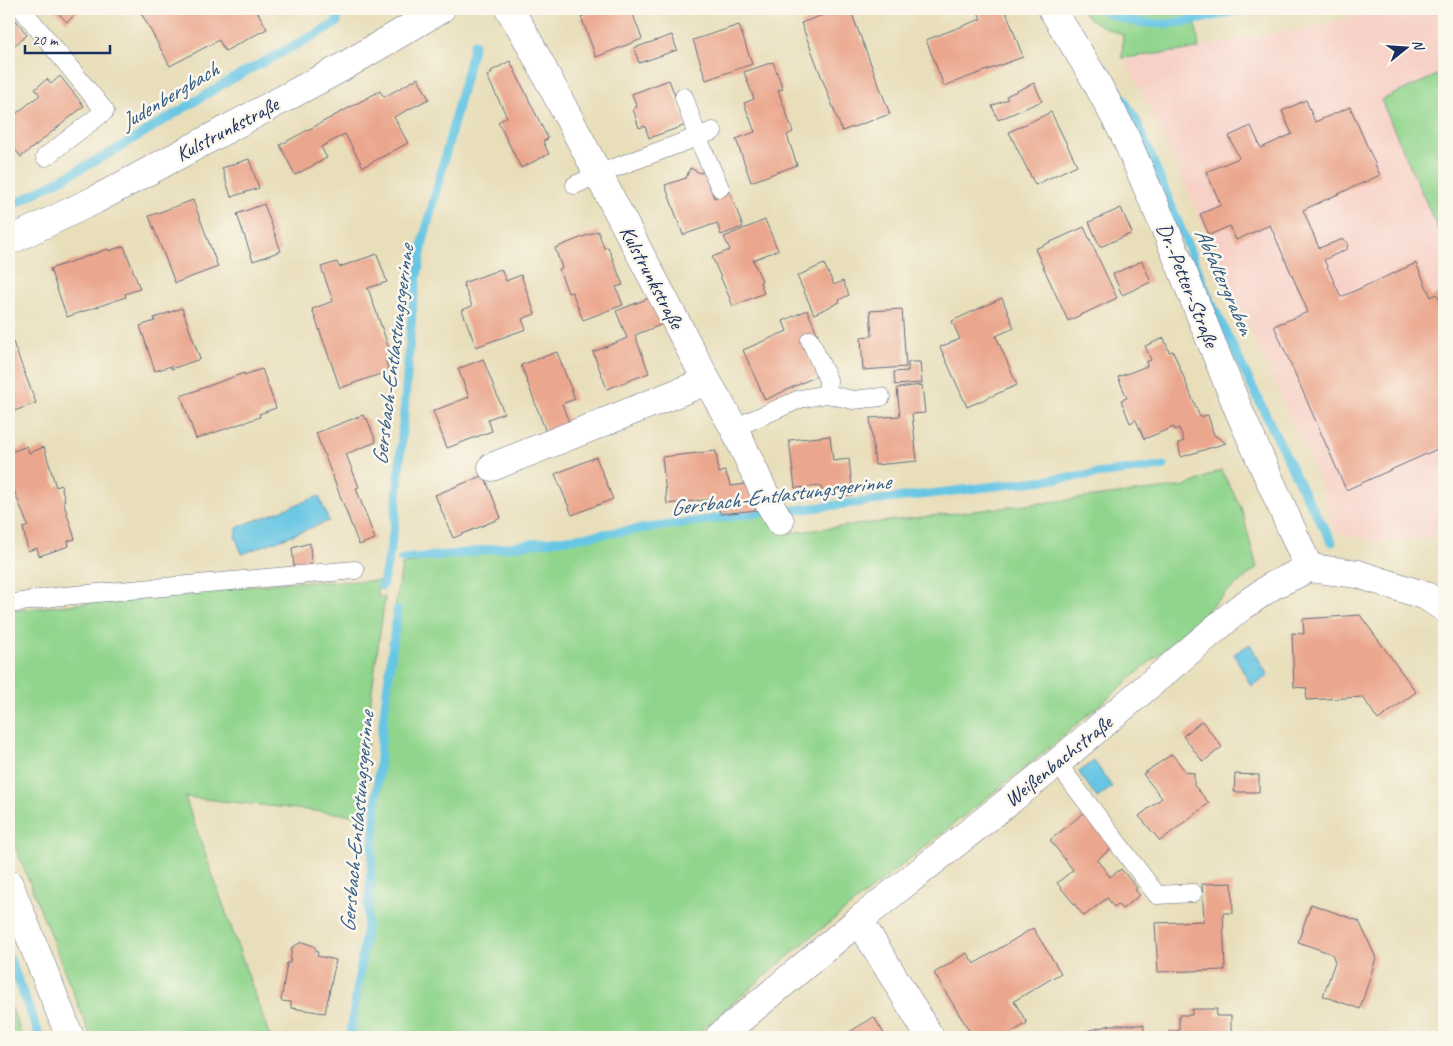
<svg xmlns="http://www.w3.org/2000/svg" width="1453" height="1046" viewBox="0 0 1453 1046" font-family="Caveat,sans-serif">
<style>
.built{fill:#f7d1c7}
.green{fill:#91d58d;stroke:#568276}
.water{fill:#66c6e4;stroke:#407aa1}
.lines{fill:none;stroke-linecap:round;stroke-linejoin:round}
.stream{stroke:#66c6e4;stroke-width:9}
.building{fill:#eba78e}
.service-casing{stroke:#636c7e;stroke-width:19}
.minor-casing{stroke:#636c7e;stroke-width:29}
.service{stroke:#fff;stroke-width:18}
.minor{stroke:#fff;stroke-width:28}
.labels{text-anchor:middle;stroke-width:5;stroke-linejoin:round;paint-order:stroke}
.street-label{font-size:21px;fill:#1b2f5e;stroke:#fbf7ec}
.water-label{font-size:22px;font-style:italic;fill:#325c86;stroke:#fbf7ec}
</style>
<rect width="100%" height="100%" fill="#fbf7ec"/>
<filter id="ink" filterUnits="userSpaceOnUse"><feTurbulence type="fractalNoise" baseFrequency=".02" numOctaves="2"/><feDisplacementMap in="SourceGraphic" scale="10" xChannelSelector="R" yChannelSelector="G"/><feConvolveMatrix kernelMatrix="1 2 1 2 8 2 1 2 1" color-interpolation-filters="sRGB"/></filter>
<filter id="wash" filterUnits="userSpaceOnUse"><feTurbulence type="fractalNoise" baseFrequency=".0096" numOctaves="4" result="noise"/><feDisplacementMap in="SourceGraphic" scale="20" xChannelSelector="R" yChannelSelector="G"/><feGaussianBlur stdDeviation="1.12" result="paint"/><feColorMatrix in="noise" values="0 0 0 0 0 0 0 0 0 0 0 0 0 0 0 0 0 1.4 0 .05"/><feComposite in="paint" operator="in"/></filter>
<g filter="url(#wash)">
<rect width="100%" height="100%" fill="#e8deba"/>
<path class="built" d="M1379,9H1444V532L1433,537L1409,540L1377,543L1334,531L1322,486L1147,102L1125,60L1316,26Z"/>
<path class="green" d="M1081,9H1194L1199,49L1122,58L1123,35C1109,29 1090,23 1081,9Z
M1444,72V243L1381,100Z
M1221,470L1241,507L1257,568L1227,592L1157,656L1042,754L805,942L693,1037H350L367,924L372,844L392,626L402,565L457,554L765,512L779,534L1186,486Z
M379,581L377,596L385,597L371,697L362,816L185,797L270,1037H91L9,831V611L289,582Z
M9,1000L22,1037H9Z"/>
<path class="water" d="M319,496L329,521L242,554L235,536L238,527Z
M1250,644L1268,676L1251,686L1234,654Z
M1094,761L1112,787L1097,798L1079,772Z"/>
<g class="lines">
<path class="stream" d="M1101,9C1146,36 1196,20 1243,9
M1103,67L1136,120L1210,300L1302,489L1332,542
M9,207L112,152L230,80L337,23V9
M402,559L457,554L765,512L787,511L1163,466
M382,586L389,557L395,522L413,301L423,242L474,44
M9,957L40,1037
M350,1037L367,924L382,730L397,610"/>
</g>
<g id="blocks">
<path class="building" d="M54,9H81L67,22Z
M139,9H256L267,29L225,51L219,40L170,66Z
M601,9H631L642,39L596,57L581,17Z
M839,9H850L890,114L842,131L801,23Z
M977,9H1005L1023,57L944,86L926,40L981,19Z
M9,11L27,35L9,50Z
M739,25L752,64L706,80L693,40Z
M672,35L677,50L639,63L634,48Z
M510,61L548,139L543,141L549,154L521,168L498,122L507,117L487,76L492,73L491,71Z
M773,62L783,89L778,90L793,132L787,135L797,165L751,182L736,139L755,132L744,103L754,99L744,72Z
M60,76L84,106L21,157L9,142V119L40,95L35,89L47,79L51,84Z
M418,78L429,99L394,117L408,143L363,167L345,134L321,147L327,158L295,175L280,145L380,91L384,97Z
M669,80L686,125L649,138L645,126L639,128L633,109L637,107L632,94Z
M1034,83L1042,101L998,120L992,106L1008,99L1006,96Z
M1306,100L1315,122L1350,107L1380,175L1303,210L1319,248L1343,239L1348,243L1347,249L1324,260L1341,297L1416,263L1431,297L1437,294L1444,311V446L1346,490L1274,326L1308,312L1270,225L1236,240L1230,226L1209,235L1200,214L1221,205L1206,172L1239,158L1229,136L1251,126L1261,148L1292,134L1282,111Z
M1051,112L1077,165L1035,185L1009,132Z
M249,159L259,188L231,197L222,168Z
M690,168L700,173L704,171L714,198L730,192L743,227L721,235L717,223L683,235L665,185L686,178Z
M193,200L218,267L175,283L149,216Z
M264,204L281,251L253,261L237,214Z
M1121,208L1132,233L1100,247L1089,222Z
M765,220L778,250L753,260L762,281L760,282L764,293L733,306L712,257L730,250L724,237Z
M1084,227L1117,298L1068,321L1035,249Z
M598,231L604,248L608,247L623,285L616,287L623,305L583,320L572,292L568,293L559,269L562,268L555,248Z
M124,246L140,289L125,294L126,297L67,317L50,269L108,249L109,251Z
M377,254L387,282L368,288L392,357L385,359L389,371L340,388L312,309L333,301L321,267L337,262L339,267Z
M1142,261L1151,282L1122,295L1113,274Z
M824,264L834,285L843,281L849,295L839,300L840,302L814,314L797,276Z
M501,269L506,281L521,275L535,314L522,319L526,329L476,347L462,310L472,306L463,283Z
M652,297L663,324L635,335L649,373L607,389L593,352L627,338L616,311Z
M1002,298L1014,328L996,336L1017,385L967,407L940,347L960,339L952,321Z
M182,308L200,359L171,369V366L155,371L140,326L155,321L154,318Z
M902,309L906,367L863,370L861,337L872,336L870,311Z
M807,310L818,335L802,343L817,376L765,400L743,350L787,331L783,321Z
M11,337L36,403L9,413V338Z
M1164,338L1169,352L1173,351L1200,417L1208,415L1214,435L1226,443L1181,457L1178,443L1184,441L1179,428L1175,430L1174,427L1144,439L1136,420L1130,423L1121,400L1127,398L1118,377L1147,366L1146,362L1151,360L1145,346Z
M557,352L575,399L562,404L570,425L547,435L521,365Z
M483,359L504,413L488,419L492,431L447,448L433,411L469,397L458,369Z
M908,362H920L922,383L895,385L894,372L908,371Z
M262,369L276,408L259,414L260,417L196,439L181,396L244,373V375Z
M922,385L925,413L912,414L917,461L875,465L870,418L900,416L897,388Z
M363,415L365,419L367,418L376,442L346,454L359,487L356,488L375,539L359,545L316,433Z
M830,436L833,461L849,459L853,495L823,497L821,486L795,488L789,440Z
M27,446L29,453L44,447L56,487L61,485L65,500L63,501L75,539L68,541L69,546L39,556L37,548L28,551L23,528L28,526L9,478V453Z
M716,451L719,473L725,471L731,486L752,483L766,509L721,514L713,499L667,504L662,457Z
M596,457L613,499L572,515L555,474Z
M484,475L501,518L453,538L435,495Z
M310,543L311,565L294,567L292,548Z
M1360,615L1416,692L1378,720L1363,697L1306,700L1307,688L1294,687L1292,633L1304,634L1303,619Z
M1202,721L1222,747L1203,762L1183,736Z
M1172,754L1186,772L1194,773V785L1209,803L1160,841L1139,816L1162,798L1143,774Z
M1235,774L1259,775V792H1234Z
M1085,812L1113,847L1097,860L1110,877L1121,869L1137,888L1135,890L1140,895L1122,909L1118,904L1114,907L1107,898L1084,916L1057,883L1073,870L1050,840Z
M1232,883L1233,913H1223L1225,970L1158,972L1155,923L1204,921L1202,884Z
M1311,904L1359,921L1376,958L1360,1009L1323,996L1335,962L1332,954L1298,942Z
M1033,928L1061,973L1014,1001L1027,1023L1004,1037H973L934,973L967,953L974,964Z
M302,942L314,946L318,953L317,956L336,960L325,1013L291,1008V1002L281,1001L287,963H290L292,947Z
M1192,1009H1217L1216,1016H1231V1037H1169V1031H1179V1015H1192Z
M874,1017L886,1037H841Z
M1111,1025H1144V1037H1083L1082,1032Z"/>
</g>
</g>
<g filter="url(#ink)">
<use href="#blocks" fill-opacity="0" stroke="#636c7e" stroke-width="1"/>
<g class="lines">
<defs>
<path id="service" d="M22,9L105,111L45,157
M684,97L698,138L720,188
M575,185L598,174L713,131
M810,340L828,380L827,394
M734,428L800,399L827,394L853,400L881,397
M9,604L53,597L355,570
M1057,763L1157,895L1193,893"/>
<path id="minor" d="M509,9L524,33L707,381L734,428L769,503L780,521
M1052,9L1093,76L1124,134L1170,240L1239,411L1309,568
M9,241L95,200L341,68L441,9
M492,467L707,381
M9,884L70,1037
M859,920L930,1037
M719,1037L859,920L1057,763L1240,608L1272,586L1309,568L1358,574L1426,596L1444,608"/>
</defs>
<use href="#service" class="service-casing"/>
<use href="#minor" class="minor-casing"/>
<use href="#service" class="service"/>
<use href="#minor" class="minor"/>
</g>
</g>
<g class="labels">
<g class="street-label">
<text transform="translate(227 129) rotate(-28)" y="7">Kulstrunkstraße</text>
<text transform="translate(652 277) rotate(62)" y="7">Kulstrunkstraße</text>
<text transform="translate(1188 285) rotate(68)" y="7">Dr.-Petter-Straße</text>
<text transform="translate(1058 761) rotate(-39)" y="7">Weißenbachstraße</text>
</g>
<g class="water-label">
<text transform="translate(169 95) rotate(-31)" y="8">Judenbergbach</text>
<text transform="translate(1225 281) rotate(66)" y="8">Abfaltergraben</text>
<text transform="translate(392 355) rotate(-83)" y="8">Gersbach-Entlastungsgerinne</text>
<text transform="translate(780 494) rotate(-7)" y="8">Gersbach-Entlastungsgerinne</text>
<text transform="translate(356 822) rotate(-85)" y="8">Gersbach-Entlastungsgerinne</text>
</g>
</g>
<rect width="1453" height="1046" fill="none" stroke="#fbf7ec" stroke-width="30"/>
<g transform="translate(1406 48) rotate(73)" stroke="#fbf7ec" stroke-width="4" paint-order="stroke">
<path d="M0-4L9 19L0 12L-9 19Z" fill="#1b2f5e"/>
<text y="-8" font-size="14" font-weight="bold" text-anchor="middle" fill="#1b2f5e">N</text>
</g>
<path d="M25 45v8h85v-8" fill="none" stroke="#1b2f5e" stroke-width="2.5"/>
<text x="32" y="45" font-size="15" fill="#1b2f5e" stroke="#fbf7ec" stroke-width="4" paint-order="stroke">20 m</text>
</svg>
